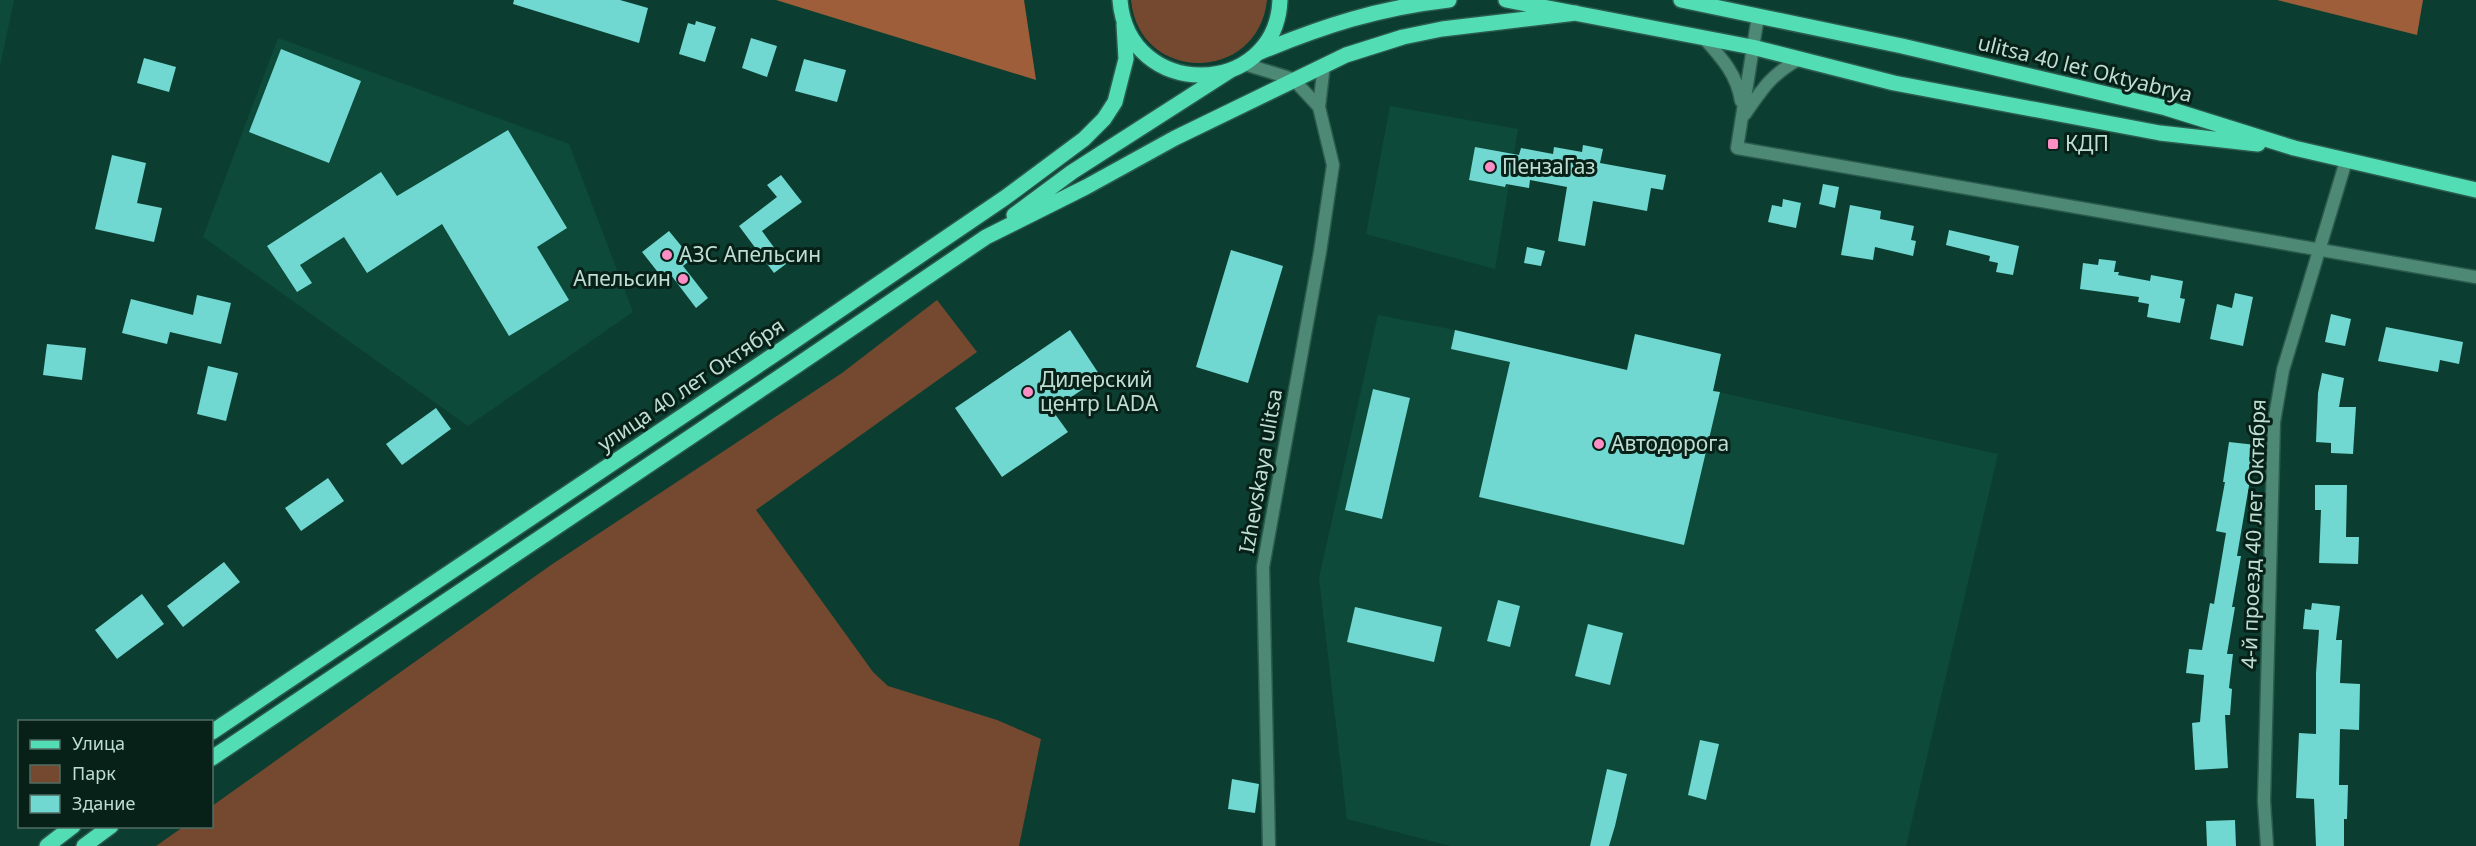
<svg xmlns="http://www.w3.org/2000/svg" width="2476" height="846" viewBox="0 0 2476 846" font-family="'Noto Sans',sans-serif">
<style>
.built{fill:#0d4a3a}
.green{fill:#744930}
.forest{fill:#9d5e39}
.building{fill:#70d7d1}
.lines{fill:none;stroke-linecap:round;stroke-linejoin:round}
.minor-casing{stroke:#2b5b4d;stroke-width:15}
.primary-casing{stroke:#2b5b4d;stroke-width:18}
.minor{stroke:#4d8975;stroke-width:12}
.primary{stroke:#53ddb4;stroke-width:15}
.poi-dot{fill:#fb8fc5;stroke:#072119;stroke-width:2}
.labels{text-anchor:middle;stroke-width:6;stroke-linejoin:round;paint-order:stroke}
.street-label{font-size:21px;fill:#bfded2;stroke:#072119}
.poi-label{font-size:21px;fill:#bfded2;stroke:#072119;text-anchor:start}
</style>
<rect width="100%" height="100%" fill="#0b3e30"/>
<path class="built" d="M0,0H14L0,66Z
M278,38L569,144L633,312L468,426L203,237Z
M1390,106L1518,129L1495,269L1366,234Z
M1378,315L1455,330L1626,370L1635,334L1721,354L1713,391L1998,454L1906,846H1450L1347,819L1319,578Z"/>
<path class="green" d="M1131,0H1267C1258,84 1139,84 1131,0Z
M937,300L977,352L756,510L873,672L888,686L997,720L1041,739L1019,846H156L183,827L212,826V806L551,565L842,373Z"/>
<path class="forest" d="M776,0H1024L1036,80Z
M2277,0H2423L2417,35Z"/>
<path class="building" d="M514,0H620L648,8L639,43L513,4Z
M696,21L716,27L705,62L679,54L688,23L695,25Z
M751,38L777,46L767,77L742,68Z
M281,49L361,81L329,163L249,132Z
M144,58L176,67L169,92L137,83Z
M804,59L846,70L837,102L795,91Z
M508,130L567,228L537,247L569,300L509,336L442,224L367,273L344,237L300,265L312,283L297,292L267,246L381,172L397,196Z
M1583,145L1603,149L1600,163L1666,175L1663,190L1651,188L1647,211L1593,201L1585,246L1558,241L1567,187L1530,180L1529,188L1506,184L1505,187L1469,180L1475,147L1519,155L1521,148L1553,154L1554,147L1582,152Z
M112,155L146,163L137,203L162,208L154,242L95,229Z
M781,175L802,202L762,231L786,264L774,273L739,226L777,197L767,185Z
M1823,184L1839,187L1835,208L1819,204Z
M1783,199L1801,203L1796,228L1768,222L1772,205L1782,207Z
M1850,205L1881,211L1880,219L1914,226L1911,240L1916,241L1913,256L1875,247L1873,260L1841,255Z
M1949,230L2019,246L2013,275L1996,272L1998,263L1989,261L1990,256L1946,245Z
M669,231L692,259L683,266L708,298L696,308L671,275L664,280L642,252Z
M1527,247L1545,251L1541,266L1524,263Z
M1231,250L1283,266L1248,383L1196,367Z
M2099,259L2116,261L2114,272H2119L2118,275L2150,281L2151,275L2183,281L2180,298L2185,299L2180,323L2147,317L2149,304L2138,302L2139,297L2080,289L2083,263L2098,265Z
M2235,293L2253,297L2243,346L2210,339L2217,304L2232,308Z
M197,295L231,303L221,344L170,332L167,344L122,333L131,299L193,315Z
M2331,314L2351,319L2345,346L2325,342Z
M2386,327L2463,342L2459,364L2440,360L2438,372L2378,361Z
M1070,330L1101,377L1052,410L1068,432L1002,477L955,408Z
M1455,330L1627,370L1635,334L1721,354L1713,391L1720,392L1684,545L1479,497L1510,362L1451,349Z
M47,344L86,348L82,380L43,375Z
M208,366L238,373L226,421L197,414Z
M2322,373L2344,378L2339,407H2356L2353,454L2331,453V443L2316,442L2318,393Z
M1373,389L1410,398L1382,519L1345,510Z
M436,408L451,429L402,465L386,444Z
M2229,442L2256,445L2237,556H2241L2232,607H2235L2227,654H2233L2229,688L2232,689L2230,715H2225L2228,768L2195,770L2192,723L2200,722L2204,675L2186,673L2189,649L2202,650L2210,603L2214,604L2226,533L2216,531L2225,482H2223Z
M328,478L344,501L301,531L285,508Z
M2315,485H2347L2346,537H2359L2358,564L2319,563L2321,510H2315Z
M224,562L240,582L183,627L167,606Z
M142,594L164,624L117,659L95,630Z
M1498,600L1520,606L1510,647L1487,641Z
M2312,603L2340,606L2336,640H2342L2340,683L2360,684L2359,730L2340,729L2339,785H2348L2347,819H2344V846H2316L2314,799L2296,798L2299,733L2316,734V673L2319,630L2303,629L2305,609L2311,610Z
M1355,607L1442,627L1434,662L1347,642Z
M1588,624L1623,633L1610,685L1575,676Z
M1700,740L1719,744L1706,800L1688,795Z
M1607,769L1627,774L1615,826L1609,846H1590Z
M1232,779L1259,784L1255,813L1228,809Z
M2235,820L2236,846H2207L2206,821Z"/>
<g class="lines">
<defs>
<path id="minor" d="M1758,16L1737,148L2476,277
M1703,37C1721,57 1737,74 1741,101
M1244,64L1293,79L1319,107
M1745,114C1763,88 1771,75 1799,59
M1269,846L1263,567L1320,252L1333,165L1319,107L1324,65
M2267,846L2264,801L2274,422L2283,370L2346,161"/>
<path id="primary" d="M1120,0C1128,101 1276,99 1280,0
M1506,0L1752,47L1894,83L2160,133L2258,144
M1681,0L1902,46L2166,108L2294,148L2476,190
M1258,53C1323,26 1378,8 1449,0
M1014,215L1072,172L1231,70
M212,732L784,348L1006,197L1084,139L1104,119L1115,102L1126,59L1124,24
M212,758L796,366L986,237L1086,187L1175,138L1346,55L1403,37L1442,29L1576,13
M47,846L73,826
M84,846L111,826"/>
</defs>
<use href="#minor" class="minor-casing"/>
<use href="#primary" class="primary-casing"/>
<use href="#minor" class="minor"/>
<use href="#primary" class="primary"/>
</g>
<g class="poi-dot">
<rect x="2047" y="138" width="12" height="12" rx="3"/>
<circle cx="1490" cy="167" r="6"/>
<circle cx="667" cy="255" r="6"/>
<circle cx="683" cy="279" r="6"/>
<circle cx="1028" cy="392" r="6"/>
<circle cx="1599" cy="444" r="6"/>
</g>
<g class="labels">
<g class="street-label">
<text transform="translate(2085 69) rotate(14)" y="7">ulitsa 40 let Oktyabrya</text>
<text transform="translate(691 385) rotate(-34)" y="7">улица 40 лет Октября</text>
<text transform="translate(1261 471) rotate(-80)" y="7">Izhevskaya ulitsa</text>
<text transform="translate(2254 534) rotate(-88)" y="7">4-й проезд 40 лет Октября</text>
</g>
<g class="poi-label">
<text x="2065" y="151">КДП</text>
<text x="1502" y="174">ПензаГаз</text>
<text x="679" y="262">АЗС Апельсин</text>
<text x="671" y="286" text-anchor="end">Апельсин</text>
<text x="1040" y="387">Дилерский<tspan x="1040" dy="24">центр LADA</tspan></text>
<text x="1611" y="451">Автодорога</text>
</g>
</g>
<rect x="18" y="720" width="195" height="108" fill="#072119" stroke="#516d63" stroke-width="1.5"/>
<rect x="30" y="740" width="30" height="9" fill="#53ddb4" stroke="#516d63" stroke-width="1.5"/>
<text x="72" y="750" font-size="18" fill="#bfded2">Улица</text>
<rect x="30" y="765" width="30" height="18" fill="#744930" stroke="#516d63" stroke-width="1.5"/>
<text x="72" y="780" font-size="18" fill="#bfded2">Парк</text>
<rect x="30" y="795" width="30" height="18" fill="#70d7d1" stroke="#516d63" stroke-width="1.5"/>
<text x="72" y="810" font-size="18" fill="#bfded2">Здание</text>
</svg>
